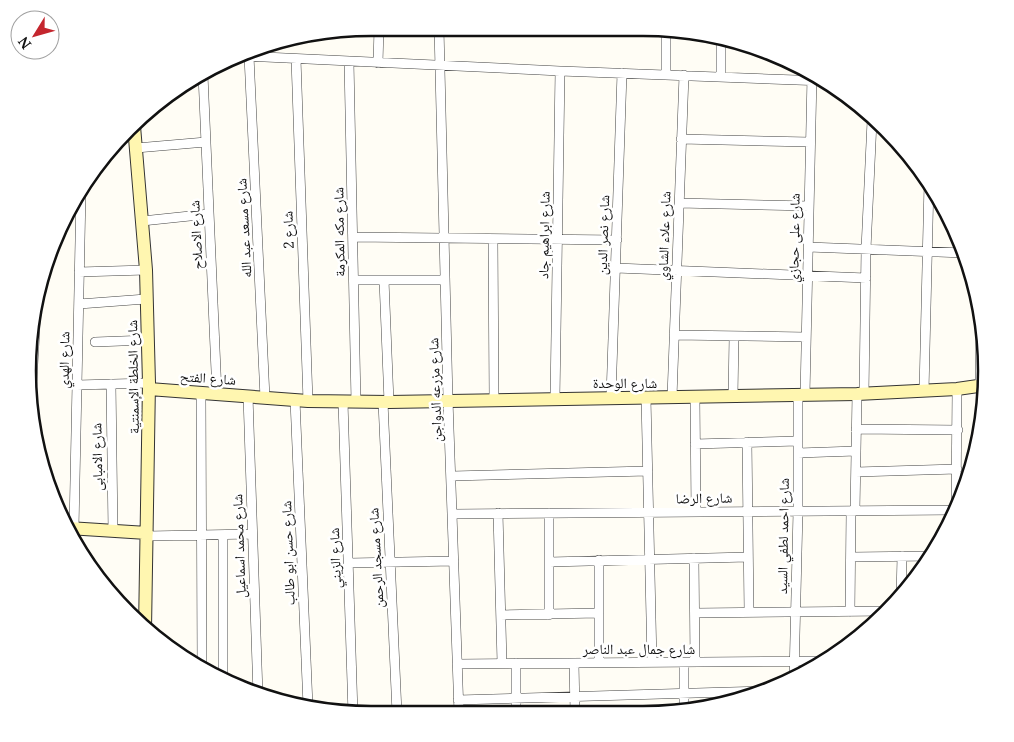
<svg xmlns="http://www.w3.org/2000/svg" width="1014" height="742" viewBox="0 0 1014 742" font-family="'Noto Serif','Noto Naskh Arabic',serif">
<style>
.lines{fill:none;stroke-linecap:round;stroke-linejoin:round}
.street-casing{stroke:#444;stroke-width:10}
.secondary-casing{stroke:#333;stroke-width:14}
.street{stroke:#fff;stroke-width:9}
.secondary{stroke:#fff6b0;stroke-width:12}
.labels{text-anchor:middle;stroke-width:5;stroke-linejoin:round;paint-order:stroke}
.street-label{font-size:14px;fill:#111;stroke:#fff}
.rim{fill:none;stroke:#111;stroke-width:2.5}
</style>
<rect width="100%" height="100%" fill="#fffdf5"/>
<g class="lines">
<defs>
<path id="street" d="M439,28L448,400L459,713
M721,38V77
M245,56L560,71L824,81
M249,56L265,398
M296,59L308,401
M349,62L356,402
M378,63L379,28
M203,75L217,394
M666,75V30
M681,139L810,142
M136,148L206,142
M679,203L809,206
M142,221L209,214
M353,237L617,240
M493,239L494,400
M808,247L964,253
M616,268L866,278
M79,272L146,270
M354,280H445
M384,280L389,402
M79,304L146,299
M674,335L806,337
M95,342L148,340
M111,384L113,531
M77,385L149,383
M980,386L981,321
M924,391L929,183
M201,393L202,670
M864,394L866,249L872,121
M805,395L812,76
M248,396L258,695
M733,396L734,336
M611,397L622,73
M672,397L684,75
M695,397L696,512
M646,398L652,662
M31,399L37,295
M555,399L560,71
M295,400L308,706
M343,402L353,714
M383,402L397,713
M856,429L958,430
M747,442L749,612
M695,444L798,441
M798,453L856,451
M856,472L957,469
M452,476L648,471
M956,508L957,389
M855,511L857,394
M498,513L502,663
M549,513V615
M453,514L955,510
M74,528L81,193
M147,536L252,534
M851,557L931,556
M694,558L695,662
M599,560V663
M549,562L748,557
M349,563L454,561
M901,597L902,556
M850,612L851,511
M695,613L886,611
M501,615L599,613
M516,663V713
M574,663L575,712
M684,663V712
M457,664L821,661
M794,677L798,511V396
M223,679V535
M458,700L766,691"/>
<path id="secondary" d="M134,126L146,270L149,383L145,629
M149,389L308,401L389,402L857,394L957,389L985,385
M68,528L147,533"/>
</defs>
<use href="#street" class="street-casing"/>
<use href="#secondary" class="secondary-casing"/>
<use href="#street" class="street"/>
<use href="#secondary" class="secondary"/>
</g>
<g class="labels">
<g class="street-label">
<text transform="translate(244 228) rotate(-93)" y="5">شارع مسعد عبد الله</text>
<text transform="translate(288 230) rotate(-92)" y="5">شارع 2</text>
<text transform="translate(339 232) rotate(-91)" y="5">شارع مكه المكرمة</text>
<text transform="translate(196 235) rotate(-93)" y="5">شارع الاصلاح</text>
<text transform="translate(544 235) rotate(-89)" y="5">شارع ابراهيم جاد</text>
<text transform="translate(603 235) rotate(-88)" y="5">شارع نصر الدين</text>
<text transform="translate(664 236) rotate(-88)" y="5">شارع علاء الشاوي</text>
<text transform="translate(794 238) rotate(-89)" y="5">شارع على حجازي</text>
<text transform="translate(64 360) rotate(-89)" y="5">شارع الهدي</text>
<text transform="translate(133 377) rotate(-91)" y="5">شارع الخلطة الإسمنتية</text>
<text transform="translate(208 378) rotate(4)" y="5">شارع الفتح</text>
<text x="625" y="388">شارع الوحدة</text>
<text transform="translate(435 390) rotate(-92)" y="5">شارع مزرعه الدواجن</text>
<text transform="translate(97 457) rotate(-91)" y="5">شارع الامبابى</text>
<text transform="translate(704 498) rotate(-1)" y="5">شارع الرضا</text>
<text transform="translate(783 536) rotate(-89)" y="5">شارع احمد لطفي السيد</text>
<text transform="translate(239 546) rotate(-92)" y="5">شارع محمد اسماعيل</text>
<text transform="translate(288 553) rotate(-92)" y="5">شارع حسن ابو طالب</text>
<text transform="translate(335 558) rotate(-92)" y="5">شارع الزيني</text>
<text transform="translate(376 558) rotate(-93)" y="5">شارع مسجد الرحمن</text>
<text x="639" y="654">شارع جمال عبد الناصر</text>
</g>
</g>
<path d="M0 0H1014V742H0ZM371 36H643A335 335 0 0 1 978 371V371A335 335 0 0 1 643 706H371A335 335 0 0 1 36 371V371A335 335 0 0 1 371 36Z" fill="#fff" fill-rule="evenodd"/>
<path class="rim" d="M371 36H643A335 335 0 0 1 978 371V371A335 335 0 0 1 643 706H371A335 335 0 0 1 36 371V371A335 335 0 0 1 371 36Z"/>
<g transform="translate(35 35) rotate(233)"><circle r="24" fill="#ffffff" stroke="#a0a0a0"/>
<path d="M0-4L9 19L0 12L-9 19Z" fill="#c4262e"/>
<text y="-8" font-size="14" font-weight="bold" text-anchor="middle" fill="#111111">N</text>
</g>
</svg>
